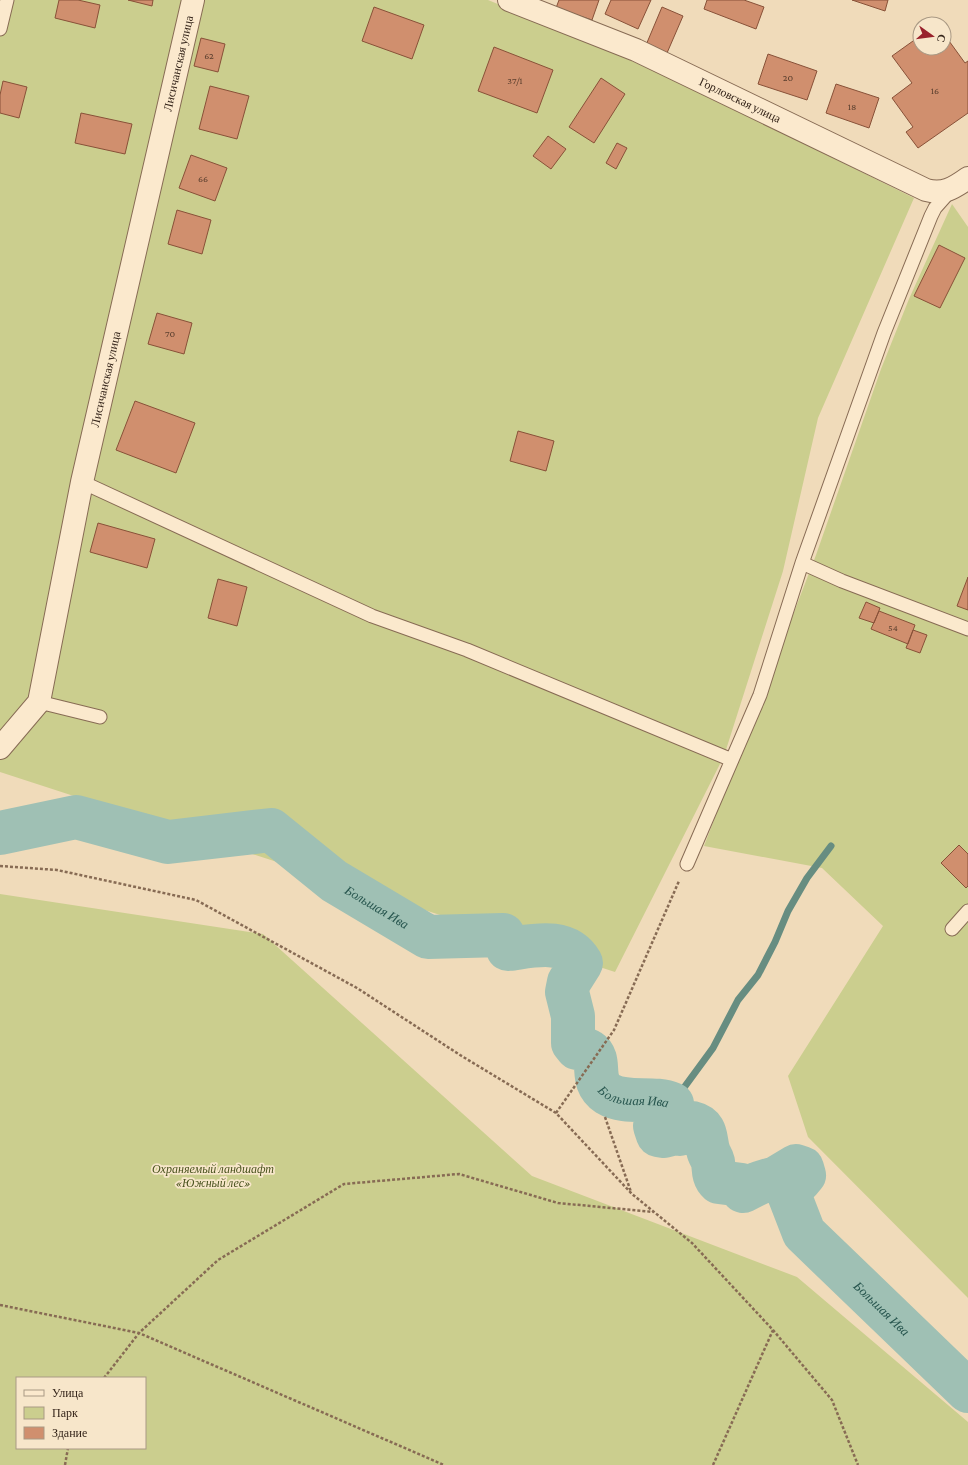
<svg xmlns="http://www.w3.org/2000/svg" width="968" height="1465" viewBox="0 0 968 1465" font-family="'Crimson Pro',serif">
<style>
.green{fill:#cbce8e;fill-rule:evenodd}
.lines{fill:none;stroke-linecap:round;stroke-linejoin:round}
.stream{stroke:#678d81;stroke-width:7}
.river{stroke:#9fc0b4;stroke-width:44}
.building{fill:#d08f6e;stroke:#885138}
.service-casing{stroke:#876b54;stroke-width:15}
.minor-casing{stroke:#876b54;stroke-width:24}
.path{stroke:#876b54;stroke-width:2.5;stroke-dasharray:3 2;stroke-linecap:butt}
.service{stroke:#fbe9cd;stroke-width:13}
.minor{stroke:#fbe9cd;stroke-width:22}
.labels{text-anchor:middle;stroke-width:3.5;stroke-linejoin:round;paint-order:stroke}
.number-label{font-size:10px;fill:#5c402f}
.street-label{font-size:12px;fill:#35251a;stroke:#f7e6ca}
.park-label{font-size:12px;font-style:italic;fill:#4a531f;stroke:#f7e6ca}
.water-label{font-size:13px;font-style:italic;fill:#28564f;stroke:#f7e6ca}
</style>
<rect width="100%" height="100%" fill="#f0dbba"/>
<path class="green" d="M0,0H488L590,42L700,92L914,198L818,418L783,571L724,756L615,972L0,772Z
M952,204L968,227V1298L808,1137L788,1076L883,926L822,868L704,846L816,555L881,369L909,299Z
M0,894L263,934L532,1176L797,1277L968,1422V1465H0ZM17,1378H145V1448H17Z"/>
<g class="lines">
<path class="stream" d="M672,1104L713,1048L738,1000L758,975L775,942L788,911L807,878L831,846"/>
<path class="river" id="s1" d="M0,833L76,817L168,842L271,830L334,881L428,937L503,935L508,949C533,946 566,937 581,963L569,982L567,992L573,1016V1043L577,1048C581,1049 585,1048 589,1051C603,1060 588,1081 608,1094C626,1105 653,1096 672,1104V1115L670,1119L659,1118L656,1121L655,1126L658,1135L664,1136L676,1133L680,1134C686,1132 686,1126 692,1123C709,1127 704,1140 709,1153C710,1156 712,1158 713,1162C714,1169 713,1177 719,1182L742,1185L741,1189L743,1191L759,1183L776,1178L796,1166L802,1168L804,1175L799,1181L788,1180L785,1184L804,1233L968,1391"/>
</g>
<path class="building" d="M59,0H78L100,5L95,28L55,18Z
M128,0H153L152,6Z
M559,0H599L592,20L556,8Z
M611,0H651L638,29L605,14Z
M707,0H744L764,7L756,29L704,9Z
M852,0H888L885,11Z
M374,7L424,25L412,59L362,41Z
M662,7L683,16L667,53L646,45Z
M944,34L965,63L968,61V113L918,148L906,132L913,127L892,98L912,83L892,56L920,36V48H944Z
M201,38L225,44L218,72L194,66Z
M494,47L553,70L537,113L478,91Z
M768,54L817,71L807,100L758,84Z
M601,78L625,94L594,143L569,127Z
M3,81L27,87L19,118L0,113V95Z
M836,84L879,98L869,128L826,113Z
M210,86L249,96L237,139L199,129Z
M81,113L132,124L125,154L75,143Z
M548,136L566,149L551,169L533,156Z
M617,143L627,148L616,169L606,163Z
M191,155L227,168L215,201L179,188Z
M177,210L211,220L202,254L168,244Z
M939,245L965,258L940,308L914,296Z
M157,313L192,323L184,354L148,344Z
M135,401L195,423L176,473L116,450Z
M518,431L554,441L546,471L510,461Z
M98,523L155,539L147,568L90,552Z
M968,577V610L957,606Z
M218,579L247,587L237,626L208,618Z
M866,602L880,608L874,623L859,618Z
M879,611L915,625L908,644L871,629Z
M913,630L927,635L920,653L906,648Z
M959,845L968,854V886L966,888L941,863Z"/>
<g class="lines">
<defs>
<path id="service" d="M0,29L7,0
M82,482L372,616L467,650L732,760
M802,563L842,581L968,629
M39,702L100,717
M687,864L760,695L802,563L884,333L931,216L935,208L951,190
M952,929L968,911"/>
<g id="minor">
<path id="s2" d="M509,0L636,50L926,190C943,195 954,188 968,178"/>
<path id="s3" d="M0,748L39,702L82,482L193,0"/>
</g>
</defs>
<use href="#service" class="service-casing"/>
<use href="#minor" class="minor-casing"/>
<path class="path" d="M0,866L57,870L196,900L357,988L460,1055L556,1113L632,1194L692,1243L773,1330L832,1400L858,1465
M556,1113L614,1030L679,881
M605,1117L631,1192
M0,1305L139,1333L444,1465
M104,1378L139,1333L218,1260L344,1184L459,1174L558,1203L654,1212
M65,1465L68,1448
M713,1465L773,1330"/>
<use href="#service" class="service"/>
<use href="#minor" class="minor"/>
</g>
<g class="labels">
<g class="number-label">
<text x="209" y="59">62</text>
<text x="788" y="81">20</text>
<text x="515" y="84">37/1</text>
<text x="935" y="94">16</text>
<text x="852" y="110">18</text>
<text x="203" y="182">66</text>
<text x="170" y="337">70</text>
<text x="893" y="631">54</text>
</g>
<g class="street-label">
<text dy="4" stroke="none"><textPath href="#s3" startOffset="714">Лисичанская улица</textPath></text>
<text dy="4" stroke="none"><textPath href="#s2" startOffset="252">Горловская улица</textPath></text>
<text dy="4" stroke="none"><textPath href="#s3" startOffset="390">Лисичанская улица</textPath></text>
</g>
<g class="park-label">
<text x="213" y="1173">Охраняемый ландшафт<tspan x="213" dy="14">«Южный лес»</tspan></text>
</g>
<g class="water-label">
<text dy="5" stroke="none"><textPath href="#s1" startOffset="408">Большая Ива</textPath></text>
<text dy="5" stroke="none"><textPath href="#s1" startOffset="815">Большая Ива</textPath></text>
<text dy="5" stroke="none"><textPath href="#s1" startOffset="1295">Большая Ива</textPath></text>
</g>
</g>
<rect x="16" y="1377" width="130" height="72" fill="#f7e6ca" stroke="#a99984"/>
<rect x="24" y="1390" width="20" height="6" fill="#fbe9cd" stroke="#a99984"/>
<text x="52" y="1397" font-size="12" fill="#35251a">Улица</text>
<rect x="24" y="1407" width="20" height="12" fill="#cbce8e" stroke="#a99984"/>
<text x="52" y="1417" font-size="12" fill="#35251a">Парк</text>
<rect x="24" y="1427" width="20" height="12" fill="#d08f6e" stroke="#a99984"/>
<text x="52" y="1437" font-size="12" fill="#35251a">Здание</text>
<g transform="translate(932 36) rotate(104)"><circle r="19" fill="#f7e6ca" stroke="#a99984"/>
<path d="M0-3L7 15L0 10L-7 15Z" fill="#99212b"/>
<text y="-6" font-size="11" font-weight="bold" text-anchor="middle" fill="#35251a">С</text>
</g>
</svg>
